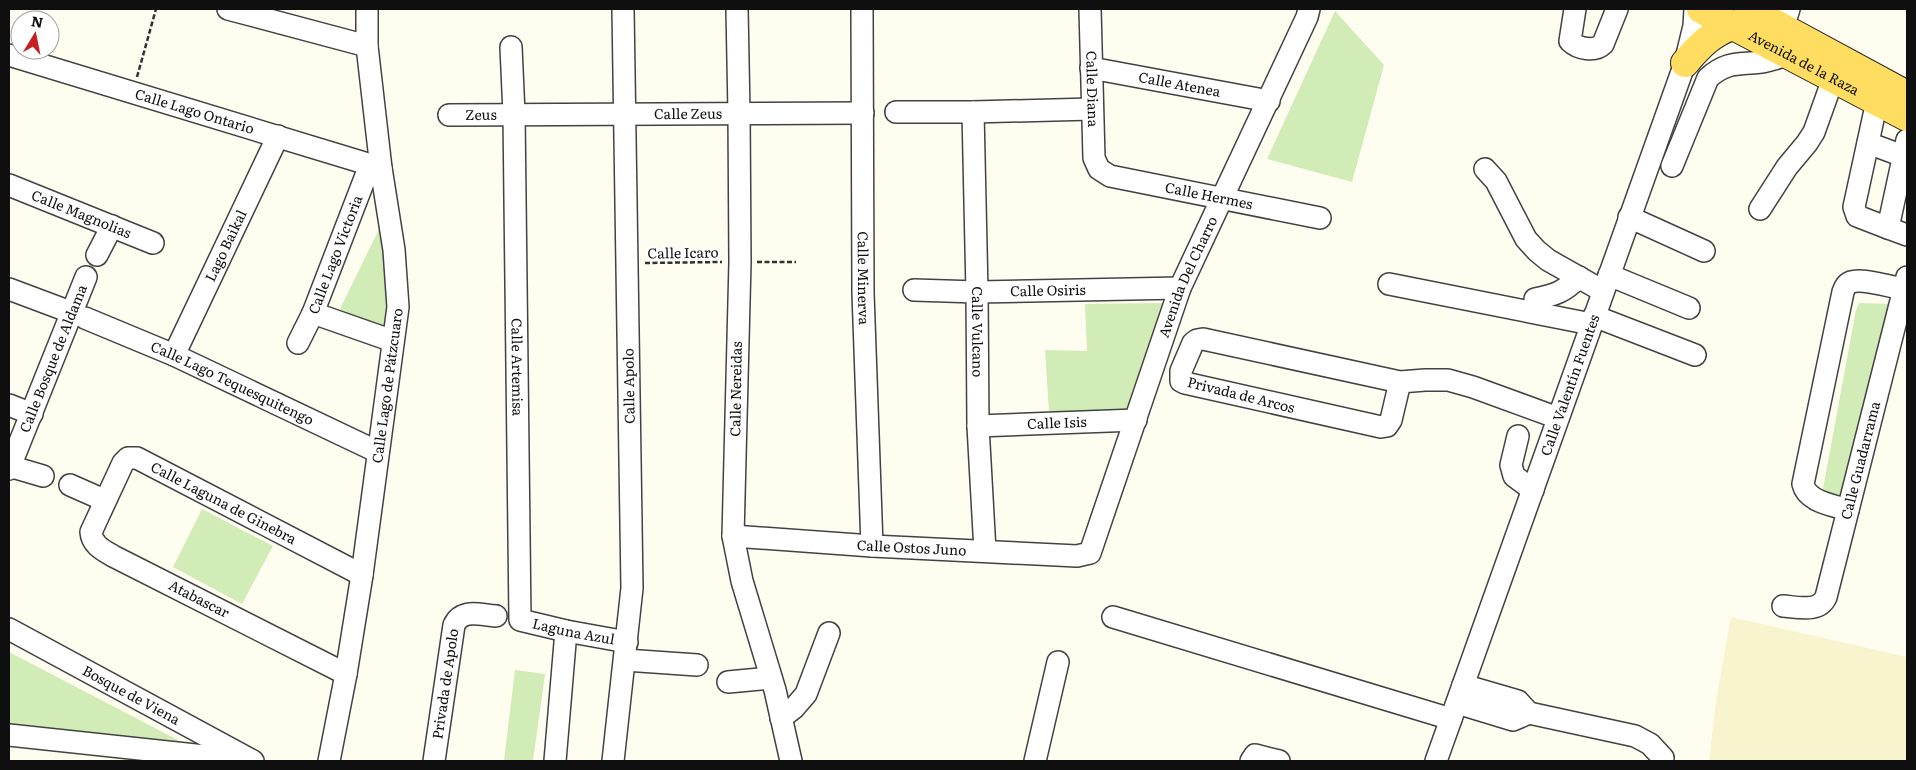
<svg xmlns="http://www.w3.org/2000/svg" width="1916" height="770" viewBox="0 0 1916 770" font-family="Literata,serif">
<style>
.farmland{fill:#f7f4ce}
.green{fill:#d1ecb7}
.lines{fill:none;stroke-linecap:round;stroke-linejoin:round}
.minor-casing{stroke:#424242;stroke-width:24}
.major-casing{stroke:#202020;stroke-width:30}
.path{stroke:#313131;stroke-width:2.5;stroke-dasharray:5 2.5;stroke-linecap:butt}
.minor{stroke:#fff;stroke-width:21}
.major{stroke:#ffdd60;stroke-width:28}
.labels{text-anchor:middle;stroke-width:5;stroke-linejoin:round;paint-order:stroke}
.street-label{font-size:14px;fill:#0f0f0f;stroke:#fff}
</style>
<rect width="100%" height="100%" fill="#fffcf0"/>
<path class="farmland" d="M1731,617L1907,657V761H1709L1716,701Z"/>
<path class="green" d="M1335,11L1384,65L1352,182L1267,159Z
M383,221L389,334L340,309Z
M1164,303L1131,409L1049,412L1045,350L1087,351L1085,304Z
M1859,303L1894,304L1845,503L1822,494L1856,310Z
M202,509L273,546L242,604L173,567Z
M9,652L201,752L9,728Z
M515,670L545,674L533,761H504Z"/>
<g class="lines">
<defs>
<g id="minor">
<path d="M228,9L367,46"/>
<path d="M737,9L739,113L740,262L733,536L742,581L775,690L791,761"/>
<path id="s1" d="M862,9L863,293L872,546"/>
<path id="s2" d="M1090,9L1094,158L1099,169L1110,176L1320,218"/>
<path d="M1575,9L1570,41C1578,49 1595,52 1603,44L1617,9"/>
<path d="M1783,28L1789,9"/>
<path id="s3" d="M511,47L514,114L520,620L566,631L627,642"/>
<path id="s4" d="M9,55L381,168"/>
<path id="s5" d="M1091,68L1269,101"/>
<path d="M1883,88L1877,101L1854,207L1857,216L1888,228L1907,140"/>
<path d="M896,112H973L1092,109"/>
<path id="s6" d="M973,112L977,292L978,426L985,551"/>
<path id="s7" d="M449,115L863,113"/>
<path d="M1868,143L1903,156"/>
<path d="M1672,166L1708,78C1727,61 1738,65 1761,62C1770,61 1779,57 1788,55"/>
<path d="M1485,169L1496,181L1526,239L1537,251L1548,260L1603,291"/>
<path id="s8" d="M9,185L153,243"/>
<path d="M1760,209L1787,167L1807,143L1814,132L1833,79L1841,65"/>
<path d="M1629,217L1704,251"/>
<path d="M1888,228L1907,235"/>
<path d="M97,255L112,226"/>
<path d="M1609,275L1689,308"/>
<path d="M1389,284L1591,324"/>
<path d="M9,289L73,313"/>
<path id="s9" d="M914,290L977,292L1180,288"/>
<path d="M1535,299C1555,295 1564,292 1579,277"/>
<path d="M313,313L393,341"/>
<path d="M1594,316L1695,355"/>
<path id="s10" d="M85,318L174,355L378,452"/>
<path id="s11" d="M298,343L313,313L370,165"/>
<path id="s12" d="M174,355L278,136"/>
<path d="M1400,382L1391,420L1387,426L1381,427L1185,383L1181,381V371L1193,343L1197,340L1203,339L1400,382L1425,380H1448L1473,387L1558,418"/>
<path d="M9,405L32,414"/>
<path id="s13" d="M978,426L1136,420"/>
<path d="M1518,436L1511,465L1514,476L1533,490"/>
<path d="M9,466L43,476"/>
<path id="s14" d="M9,469L86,277"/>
<path d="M70,485L104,500"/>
<path d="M1848,510C1833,505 1807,502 1803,484L1843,292C1845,287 1846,284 1851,282C1863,278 1891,287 1904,289"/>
<path id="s15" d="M733,536L872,546L1077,556L1090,553L1180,288L1307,17L1309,9"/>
<path id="s16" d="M1783,606C1797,607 1819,613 1826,597L1907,277"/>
<path d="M1113,617L1451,719"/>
<path id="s17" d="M9,629L253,761"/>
<path d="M625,660L697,665"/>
<path id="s18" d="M346,674L113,556C103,550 92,545 91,532L123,463L128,458H137L362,575"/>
<path d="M728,682L771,678"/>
<path d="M1463,685L1518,701L1529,713"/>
<path d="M1457,703L1513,720L1529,713L1635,736L1650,744L1663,758"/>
<path d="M781,718L794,708L806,694L829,633"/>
<path d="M9,735L242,760"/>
<path id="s19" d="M329,761L346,674L362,575L398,307L394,250L381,168L367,46V9"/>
<path id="s20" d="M434,761L454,625C462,608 480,615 496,616"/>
<path d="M555,761L566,631"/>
<path d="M613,761L632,588L623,9"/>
<path d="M1035,761L1058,662"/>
<path d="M1251,761L1255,755L1279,761"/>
<path id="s21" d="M1436,761L1685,63L1694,26L1695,9"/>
</g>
<g id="major">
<path id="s22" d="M1701,9L1907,117"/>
<path d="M1748,9L1907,95"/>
<path d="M1685,63C1699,46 1712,33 1732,26"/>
</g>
</defs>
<use href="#minor" class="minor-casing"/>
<use href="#major" class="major-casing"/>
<path class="path" d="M137,77L156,9
M757,262H796
M645,263L722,262"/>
<use href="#minor" class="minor"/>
<use href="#major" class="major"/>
</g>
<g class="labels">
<g class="street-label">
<text dy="5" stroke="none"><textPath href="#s22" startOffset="116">Avenida de la Raza</textPath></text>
<text dy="5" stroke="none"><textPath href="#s5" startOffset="90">Calle Atenea</textPath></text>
<text dy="5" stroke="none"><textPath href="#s2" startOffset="80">Calle Diana</textPath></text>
<text dy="5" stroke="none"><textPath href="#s4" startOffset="194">Calle Lago Ontario</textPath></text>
<text dy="5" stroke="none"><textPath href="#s7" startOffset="239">Calle Zeus</textPath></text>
<text dy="5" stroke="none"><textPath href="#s7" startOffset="32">Zeus</textPath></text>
<text dy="5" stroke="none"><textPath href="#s2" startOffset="275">Calle Hermes</textPath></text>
<text dy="5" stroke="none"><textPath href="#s8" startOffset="78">Calle Magnolias</textPath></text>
<text dy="5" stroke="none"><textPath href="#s12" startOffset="121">Lago Baikal</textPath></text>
<text transform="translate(683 253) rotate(-1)" y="5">Calle Icaro</text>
<text dy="5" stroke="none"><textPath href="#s11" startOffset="96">Calle Lago Victoria</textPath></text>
<text dy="5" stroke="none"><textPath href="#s15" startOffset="651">Avenida Del Charro</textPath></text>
<text dy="5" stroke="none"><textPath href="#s1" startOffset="269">Calle Minerva</textPath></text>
<text dy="5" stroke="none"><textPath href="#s9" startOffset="134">Calle Osiris</textPath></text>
<text dy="5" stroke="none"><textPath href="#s6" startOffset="220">Calle Vulcano</textPath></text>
<text dy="5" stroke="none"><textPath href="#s14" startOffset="119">Calle Bosque de Aldama</textPath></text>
<text dy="5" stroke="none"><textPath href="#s3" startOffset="320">Calle Artemisa</textPath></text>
<text dy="5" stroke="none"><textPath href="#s10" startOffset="161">Calle Lago Tequesquitengo</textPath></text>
<text dy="5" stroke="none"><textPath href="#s19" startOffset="380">Calle Lago de Pátzcuaro</textPath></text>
<text transform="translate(629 386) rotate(-91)" y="5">Calle Apolo</text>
<text dy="5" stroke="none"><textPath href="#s21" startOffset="399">Calle Valentín Fuentes</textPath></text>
<text transform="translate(736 389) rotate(-89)" y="5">Calle Nereidas</text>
<text transform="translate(1241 395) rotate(14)" y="5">Privada de Arcos</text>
<text dy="5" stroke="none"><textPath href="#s13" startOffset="79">Calle Isis</textPath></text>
<text dy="5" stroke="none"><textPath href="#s16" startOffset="188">Calle Guadarrama</textPath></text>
<text dy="5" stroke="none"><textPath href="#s18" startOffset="485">Calle Laguna de Ginebra</textPath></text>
<text dy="5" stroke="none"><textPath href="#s15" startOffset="179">Calle Ostos Juno</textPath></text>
<text transform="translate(199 599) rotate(27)" y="5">Atabascar</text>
<text dy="5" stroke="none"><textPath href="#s3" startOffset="628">Laguna Azul</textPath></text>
<text dy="5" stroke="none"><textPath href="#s20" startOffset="78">Privada de Apolo</textPath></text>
<text dy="5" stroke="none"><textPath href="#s17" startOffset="139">Bosque de Viena</textPath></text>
</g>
</g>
<rect width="1916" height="770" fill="none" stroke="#0f0f0f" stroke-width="20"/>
<g transform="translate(35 35) rotate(10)"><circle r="24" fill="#ffffff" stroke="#9f9f9f"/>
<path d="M0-4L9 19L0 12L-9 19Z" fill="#c61f22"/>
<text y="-8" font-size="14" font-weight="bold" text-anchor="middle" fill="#0f0f0f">N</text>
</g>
</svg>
